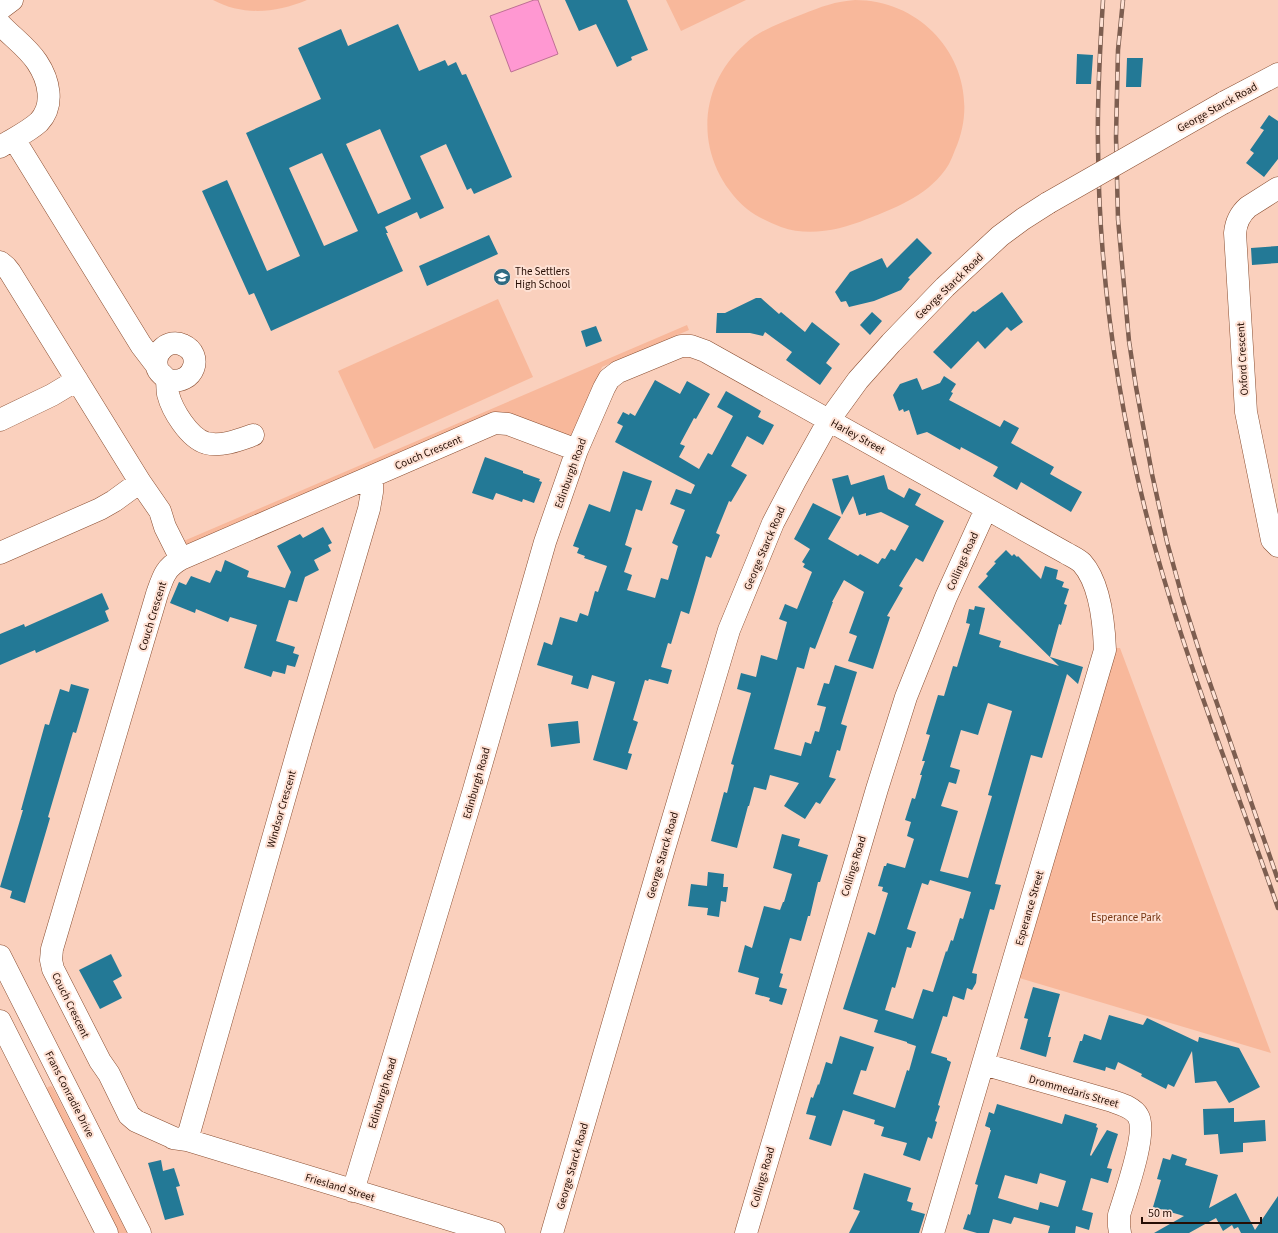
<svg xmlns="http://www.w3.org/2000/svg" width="1278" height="1233" viewBox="0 0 1278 1233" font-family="'Source Sans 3',sans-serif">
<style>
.green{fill:#f8b89b}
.water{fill:#ff98d2;stroke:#be6f94}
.building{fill:#237996;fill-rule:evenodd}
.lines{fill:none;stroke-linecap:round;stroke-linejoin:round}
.minor-casing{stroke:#894d30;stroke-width:23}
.major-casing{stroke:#894d30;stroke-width:23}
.minor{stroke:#fff;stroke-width:22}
.major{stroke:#fff;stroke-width:22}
.rail-casing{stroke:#7d5e50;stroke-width:4.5}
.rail{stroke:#fee1d4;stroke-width:3;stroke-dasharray:9;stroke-linecap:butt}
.minor-bridge-casing{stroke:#894d30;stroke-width:23;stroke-linecap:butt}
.minor-bridge{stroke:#fff;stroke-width:22}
.labels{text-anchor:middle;stroke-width:4;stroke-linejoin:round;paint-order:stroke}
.street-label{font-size:11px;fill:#260e04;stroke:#fee1d4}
.poi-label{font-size:11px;fill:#260e04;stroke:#fee1d4;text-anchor:start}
.park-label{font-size:11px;fill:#763511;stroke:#fee1d4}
</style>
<rect width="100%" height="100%" fill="#fad0bd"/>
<path class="green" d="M213,0H307C276,13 243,16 213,0Z
M666,0H746L681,31Z
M855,0C933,0 987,78 955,150C953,155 951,160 949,164C931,194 898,207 867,219C840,230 809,237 781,227C769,222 757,217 747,209C695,164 694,89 745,44C761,29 783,22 803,14C811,11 820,7 828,5C837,2 846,1 855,0Z
M498,299L533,377L374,449L338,371Z
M687,325L689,330L602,367L578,429C573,434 570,436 563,436L494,412L183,546L179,543Z
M1113,648H1120L1271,1053L1016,977Z
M51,1086L53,1088L127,1233H117L46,1091L48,1087Z"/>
<path class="water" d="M534,0H538L558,54L511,72L490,16Z"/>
<path class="building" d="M565,0H627L648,50L631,57L632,60L617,67L596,24L579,31Z
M398,24L419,71L445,60L448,66L456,62L462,75L466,74L512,177L474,194L471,188L467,190L446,144L420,156L444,208L420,219L417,212L385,227L388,233H386L403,271L271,331L254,293L249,295L202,191L227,180L267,271L300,256L246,133L321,99L298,48L341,29L348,46ZM380,129L411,199L378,214L346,144ZM322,153L358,231L324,246L289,168Z
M1077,54L1093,55L1091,84H1076Z
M1127,58H1143L1141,87H1126Z
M1269,115L1278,121V159L1264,177L1246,163L1254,153L1250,150L1264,130L1260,128Z
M489,235L498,254L427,286L419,266Z
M917,238L932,253L908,278L910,279L901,290L874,301L849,307L846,301L841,302L835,292L850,272L882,258L887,268Z
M1278,246V263L1252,265L1251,248Z
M1002,292L1023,322L1011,331L1007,327L985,349L978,341L951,369L933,352L973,311L975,312Z
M756,298H761L779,314L781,312L805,332L812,322L840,344L826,363L832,368L820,385L786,360L792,352L765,332L763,336L750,333H716L717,313H725Z
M872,312L882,321L870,335L860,325Z
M596,326L602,341L586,347L581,331Z
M944,376L956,384L951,392L953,393L949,400L1000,427L1004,420L1019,428L1011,443L1054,467L1050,474L1082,492L1071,512L1021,482L1017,490L993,476L998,467L961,447L960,450L927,432L917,435L909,410L904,412L903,409L899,411L893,395L900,384L917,378L922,390L940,383Z
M655,380L680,394L687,381L710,394L696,419L694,418L680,444L685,446L679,457L699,469L708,453L712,455L733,416L717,407L726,391L761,411L758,417L774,425L763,445L747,436L731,466L747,475L731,502L729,501L716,533L720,535L711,558L706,556L689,614L681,611L671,644L668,643L661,667L672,670L668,684L649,679L648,681L645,680L633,720L638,722L628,753L632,754L627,770L593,760L615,682L592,675L588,689L571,684L573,676L537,665L544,642L552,645L560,617L577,622L580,613L588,616L595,591L598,592L607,566L584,558L585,556L577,553L579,548L573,546L589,504L610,512L623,471L652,481L642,511L636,509L625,545L632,548L624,572L632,575L627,590L655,598L661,578L668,580L678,546L672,543L685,510L670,504L676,489L691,494L695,485L615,442L623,426L617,423L623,412L629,415L630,413L635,416Z
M485,457L523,471V473L540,479L539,481L542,482L534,503L523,499L522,502L496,493L493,500L472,493Z
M848,475L851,485L884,475L888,489L904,498L909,488L921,494L915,505L944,521L923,562L916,558L899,586L903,588L887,616L890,617L873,669L848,661L857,636L849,633L864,592L844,580L832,602H833L815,649L810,647L804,669L797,667L774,749L801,756L805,742L811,744L815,731L819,732L826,707L817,705L824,683L829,684L835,665L857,672L841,724L847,726L840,751L837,750L829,777L836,779L820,804L816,802L805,819L784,806L799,783L770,775L766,790L754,787L749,806H748L737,848L711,841L724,792L727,793L734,765L731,764L751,693L737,689L741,673L756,677L761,655L777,660L787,622L779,619L785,604L797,609L812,572L803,567L805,564L802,562L810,549L794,539L813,503L841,517L828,539L858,556L860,554L878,564L882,558L885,559L891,549L895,551L909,526L881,512L866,516V513L859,515L853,496L842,515L832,479Z
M323,527L332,543L328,545L331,551L314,560L319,570L305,577L297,602L289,600L276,641L295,647L293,653L299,655L295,667L287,665L285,674L273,671L271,677L244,668L257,625L230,617L228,622L196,609L195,613L170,603L179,582L186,585L191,576L210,583L216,570L221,572L225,560L249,571L247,577L285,588L291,572L277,546L300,534L303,538Z
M1006,550L1012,556L1014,554L1017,557L1018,556L1041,579L1045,566L1058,570L1056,579L1064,582L1062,587L1069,589L1064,604L1067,605L1061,625L1059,624L1050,657L1083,667L1078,684L1067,674L1042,758L1031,755L995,884L1001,885L994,910L990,909L972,973L977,974L976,983L972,990L967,988L964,1000L953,996L947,1017L943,1016L931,1053L947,1058V1060L951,1062L938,1105L940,1106L935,1121L937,1122L932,1139L928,1137L920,1161L903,1155L907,1143L881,1136L884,1127L874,1124L875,1120L843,1110L831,1146L809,1139L816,1116L806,1114L811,1097L813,1098L818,1084L819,1085L826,1062L832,1064L840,1036L874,1047L866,1071L861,1070L853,1094L895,1108L907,1070L909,1071L916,1046L907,1043V1042L874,1032L878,1020L843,1009L868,932L875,935L888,893L882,891L883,887L878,886L884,866H886L887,863L905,868L914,839L907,836L911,822L905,820L912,798L915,799L922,775H920L925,761H922L930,735L926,734L938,695L944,696L953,666L957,667L970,624L966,623L969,609L974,610L975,606L985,608L979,634L1001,641L999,647L1059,666L978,587L988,576L986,574L996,563L994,562ZM988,703L1012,711L988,795L992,796L968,878L940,871L958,811L941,806L949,782L956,784L960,770L950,767L961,730L978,735ZM930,880L971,892L963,919L960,918L953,941L951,940L947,952L946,951L933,992L923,989L913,1019L885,1010L892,987L895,988L907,947L911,948L916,932L907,929L922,883L928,885Z
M102,593L109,609L105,611L109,621L36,653L35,650L0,665V634L24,624L25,627Z
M71,684L89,689L76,733L73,732L48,817L50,818L25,903L10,898L12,891L0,887L23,810H21L45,724L49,725L60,689L69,692Z
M578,721L580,743L551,747L548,724Z
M782,834L800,839L798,846L828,855L820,882H818L810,916H808L801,941L790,938L780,973L783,974L779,987L787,989L782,1005L769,1001L770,998L755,994L759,978L738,972L745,945L752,948L764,906L780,910L783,902H784L792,874L773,868Z
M708,872L724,874L723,887H728L726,902L721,901L719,917L707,915L708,908L688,906L691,884L707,886Z
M111,954L122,976L113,981L122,998L100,1009L79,970Z
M1033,987L1060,994L1048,1037H1051L1046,1057L1020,1049L1028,1019L1024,1018Z
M1109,1015L1143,1025L1147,1018L1198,1042L1199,1037L1239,1048L1260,1087L1229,1103L1216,1081L1195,1083L1192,1051L1174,1087L1168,1084L1166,1089L1141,1076L1142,1074L1118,1062L1115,1070L1106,1067L1105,1071L1073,1062L1080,1041H1082L1084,1034L1101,1040Z
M997,1104L1062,1124L1065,1114L1097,1124L1096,1127L1098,1128L1090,1155L1091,1156L1107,1130L1118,1134L1107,1168L1112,1169L1108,1183L1091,1178L1082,1210L1093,1213L1089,1230L1076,1226L1075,1233H1048L1050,1226L1014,1217L1011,1224L993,1219L989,1233H977L963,1229L968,1214L970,1215L978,1185L975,1184L991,1130H990V1128L985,1126L989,1112L994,1114ZM1040,1173L1066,1181L1058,1207L1040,1202L1038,1210L998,1198L1005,1175L1037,1184Z
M1234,1108V1122L1265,1120L1266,1141L1243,1143V1152L1220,1154L1218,1134L1204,1135L1203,1109Z
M1172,1154L1187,1159L1185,1165L1218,1175L1209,1208L1236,1193L1255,1230L1278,1196V1233H1241L1238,1227L1234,1229L1232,1225L1223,1231L1216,1218L1189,1233H1154L1184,1216L1153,1207L1161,1180L1157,1179L1163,1158L1170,1160Z
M161,1160L163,1171L174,1168L180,1186L176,1187L184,1215L165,1220L148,1163Z
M864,1173L911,1188L907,1201L913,1203L911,1210L925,1214L919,1233H849L860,1211L853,1209Z"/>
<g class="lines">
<defs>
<path id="minor" d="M0,9L12,0
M0,24C12,37 27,47 37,62C49,80 55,105 39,122C28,132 13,139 0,147
M1223,103L1278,74
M14,139L141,345L157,366
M1278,188L1248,207C1240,214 1236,222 1235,233L1246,412L1272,540L1278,546
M0,262L6,267L10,272L140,482L160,511L165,527L181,559
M167,380C195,386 204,354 183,345C169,338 153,352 157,367C158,373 163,374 166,379C168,382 167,390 168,394C172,410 189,438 206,443C221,447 239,440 253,435
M0,420L52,395L77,380
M0,553L100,509L114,501L140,482
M983,1064L1112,1101C1120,1104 1133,1107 1138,1116C1148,1132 1125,1195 1119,1215V1226L1120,1233
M173,1138L187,1140L494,1233
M174,1138L136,1121L129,1115L109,1074L100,1061L53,969L51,960L52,949L157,594C163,577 165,568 181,559L495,423L508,424L577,450
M187,1140L301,740L369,509L372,492V477
M353,1191L473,793L545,542L577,450L604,388L609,379L618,372L681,346H691L705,351L1066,553C1071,556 1078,559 1082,563C1100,583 1104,624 1105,650L933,1233
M552,1233L664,849L729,630L773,523L795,481L829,420L858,380L891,343L945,287L1000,236L1023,219L1048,203
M746,1233L877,789L906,697L946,597L986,509"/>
<path id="major" d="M0,956L140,1233
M0,1021L107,1233"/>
</defs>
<use href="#minor" class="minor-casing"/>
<use href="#major" class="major-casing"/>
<use href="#minor" class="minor"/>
<use href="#major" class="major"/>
<defs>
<path id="rail" d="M1103,0C1100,48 1097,97 1098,145C1099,280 1119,414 1154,544C1188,668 1236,787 1278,908
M1123,0L1118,50L1116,137L1118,219L1129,341L1136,387L1152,474L1167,542L1183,600L1203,663L1278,880"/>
</defs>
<use href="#rail" class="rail-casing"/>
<use href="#rail" class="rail"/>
<defs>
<path id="minor-bridge" d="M1048,203L1223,103"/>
</defs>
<use href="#minor-bridge" class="minor-bridge-casing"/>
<use href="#minor-bridge" class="minor-bridge"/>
</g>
<defs>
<symbol id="school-disc" viewBox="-11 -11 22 22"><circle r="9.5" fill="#2e6b82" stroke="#fee1d4"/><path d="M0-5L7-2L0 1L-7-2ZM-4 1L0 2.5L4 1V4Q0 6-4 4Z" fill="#fff"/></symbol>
</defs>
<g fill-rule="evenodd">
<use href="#school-disc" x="492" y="267" width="20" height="20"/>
</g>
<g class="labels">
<g class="street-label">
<text transform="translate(1217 107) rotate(-29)" y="4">George Starck Road</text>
<text transform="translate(949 286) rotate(-44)" y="4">George Starck Road</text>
<text transform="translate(1242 359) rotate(-93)" y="4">Oxford Crescent</text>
<text transform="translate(858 436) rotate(29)" y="4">Harley Street</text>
<text transform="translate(428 452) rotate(-23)" y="4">Couch Crescent</text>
<text transform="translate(570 473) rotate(-70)" y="4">Edinburgh Road</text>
<text transform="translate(764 548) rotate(-67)" y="4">George Starck Road</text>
<text transform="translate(962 561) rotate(-66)" y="4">Collings Road</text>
<text transform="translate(152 616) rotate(-73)" y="4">Couch Crescent</text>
<text transform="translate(476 783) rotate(-74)" y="4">Edinburgh Road</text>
<text transform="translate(281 809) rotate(-74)" y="4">Windsor Crescent</text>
<text transform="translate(662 855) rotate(-74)" y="4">George Starck Road</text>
<text transform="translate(853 866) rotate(-73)" y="4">Collings Road</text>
<text transform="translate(1029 908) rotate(-74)" y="4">Esperance Street</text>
<text transform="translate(71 1005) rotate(64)" y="4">Couch Crescent</text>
<text transform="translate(1074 1091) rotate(16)" y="4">Drommedaris Street</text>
<text transform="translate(382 1093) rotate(-73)" y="4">Edinburgh Road</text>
<text transform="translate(70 1094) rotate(63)" y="4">Frans Conradie Drive</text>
<text transform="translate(572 1166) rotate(-74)" y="4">George Starck Road</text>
<text transform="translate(762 1177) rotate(-74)" y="4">Collings Road</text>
<text transform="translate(340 1187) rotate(17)" y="4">Friesland Street</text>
</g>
<g class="poi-label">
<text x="515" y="275">The Settlers<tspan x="515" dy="13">High School</tspan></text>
</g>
<g class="park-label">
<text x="1126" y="921">Esperance Park</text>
</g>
</g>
<path d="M1142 1217v6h119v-6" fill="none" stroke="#260e04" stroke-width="2"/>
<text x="1148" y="1217" font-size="12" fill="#260e04" stroke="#fee1d4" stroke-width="3" paint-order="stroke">50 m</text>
</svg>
